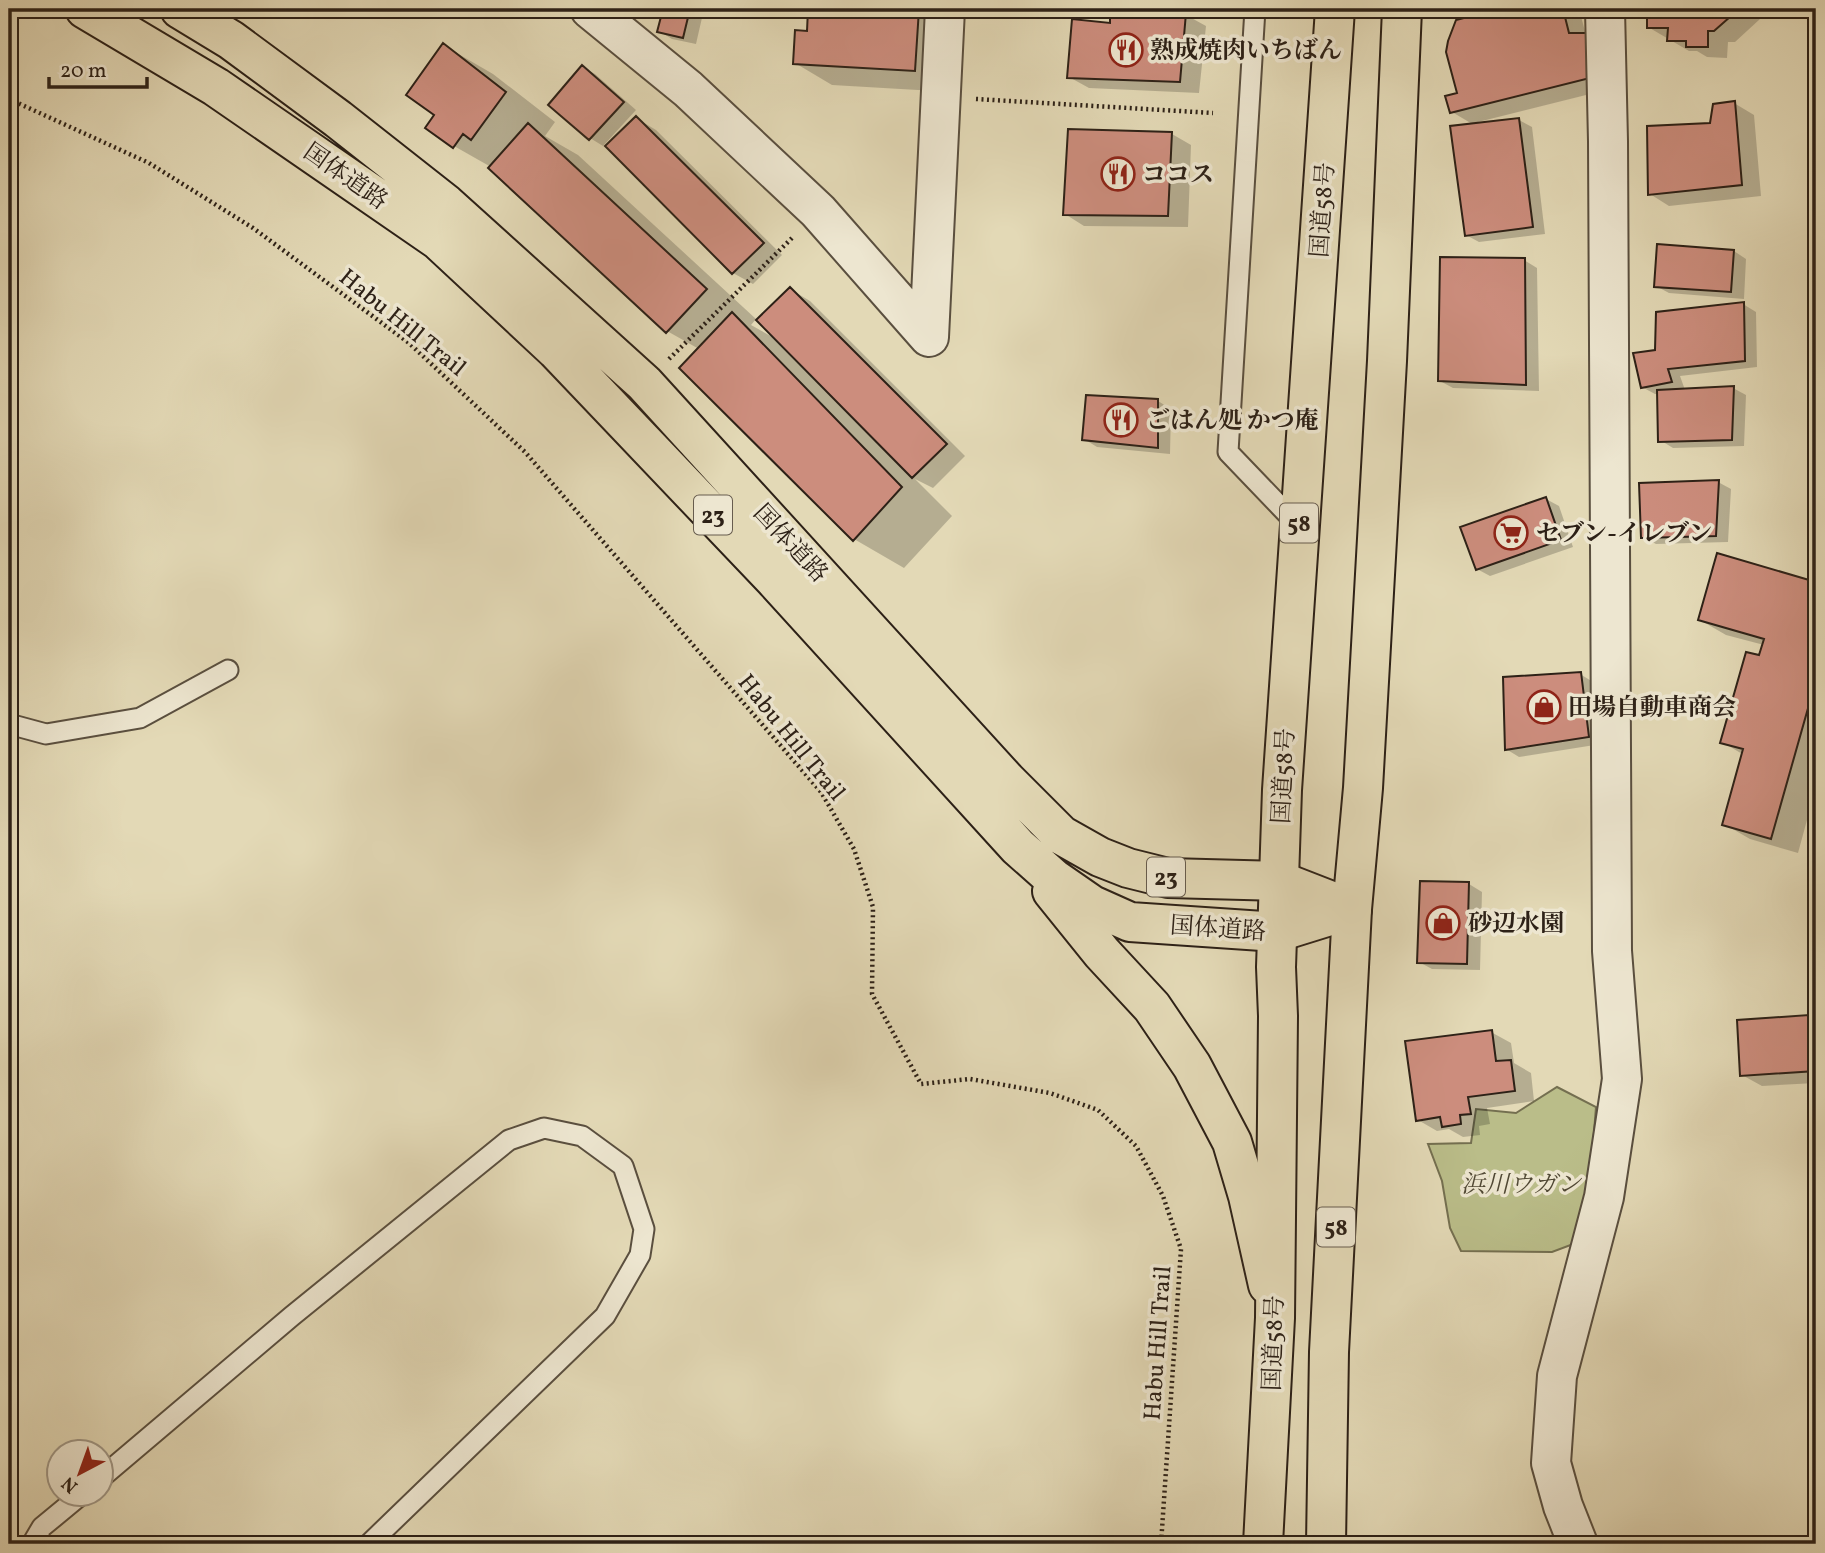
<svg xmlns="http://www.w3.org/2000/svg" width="1825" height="1553" viewBox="0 0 1825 1553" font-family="Vollkorn,'Noto Serif JP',serif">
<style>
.green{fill:#babd89;stroke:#746f50;stroke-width:2}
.shadow{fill:#0003}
.building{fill:#cc8d7d;stroke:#2d2117;stroke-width:2}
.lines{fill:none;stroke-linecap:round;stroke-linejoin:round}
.lane-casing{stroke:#5a4f3f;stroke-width:23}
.street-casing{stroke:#5a4f3f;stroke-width:42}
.primary-casing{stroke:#2d2117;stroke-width:42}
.highway-casing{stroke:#2d2117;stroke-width:42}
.path{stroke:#2d2117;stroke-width:4.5;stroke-dasharray:2 3.5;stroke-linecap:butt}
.lane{stroke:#ede6d0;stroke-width:19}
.street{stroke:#ede6d0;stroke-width:38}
.primary{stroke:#e3d9b6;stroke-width:38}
.highway{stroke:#e3d9b6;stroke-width:38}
.labels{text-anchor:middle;stroke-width:7;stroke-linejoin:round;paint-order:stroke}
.shield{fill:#ede6d0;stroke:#675c4e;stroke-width:2}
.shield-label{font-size:23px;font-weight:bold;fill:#2d2117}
.poi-label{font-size:24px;font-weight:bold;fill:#2d2117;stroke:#ede6d0;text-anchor:start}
.street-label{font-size:24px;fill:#2d2117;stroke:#ede6d0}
.park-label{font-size:24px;font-style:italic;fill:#504834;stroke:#ede6d0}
</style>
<rect width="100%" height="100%" fill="#e3d9b6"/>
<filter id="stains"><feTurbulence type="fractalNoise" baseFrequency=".00286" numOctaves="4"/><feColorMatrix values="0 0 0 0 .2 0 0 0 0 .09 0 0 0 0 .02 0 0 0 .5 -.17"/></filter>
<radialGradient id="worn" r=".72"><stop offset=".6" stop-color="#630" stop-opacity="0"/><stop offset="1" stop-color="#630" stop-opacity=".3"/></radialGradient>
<path class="green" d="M1557,1087L1596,1107L1592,1157L1576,1243L1552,1252L1461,1251L1450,1228L1442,1181L1428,1144L1471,1143L1476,1109L1516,1113Z"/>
<path class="shadow" d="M665,9H704L696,44L672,39L659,31Z
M810,9H957L952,92L832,85L795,63L808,33Z
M1111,9L1186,15L1206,26L1199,93L1089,88L1069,77L1111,25Z
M1506,9H1579L1586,35L1614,88L1474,123V125L1519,120L1532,127L1545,234L1479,242L1466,235L1474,125L1452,112L1460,94L1458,22Z
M1649,9H1760V19L1735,42H1728L1727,58L1707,57L1697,51H1689L1648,27Z
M443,45L493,74L555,122L545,136L578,155L756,319L751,325L776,339L790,289L810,301L965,456L933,488L915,479L952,516L904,568L854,539L699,349L667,331L491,167L454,146L436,115Z
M582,67L595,74L636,110L603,146L590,138Z
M1734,103L1754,115L1761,196L1669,206L1650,194Z
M636,118L656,130L782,255L753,284L733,273Z
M1172,134L1191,145L1188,227L1084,226L1065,214Z
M1734,251L1746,259L1744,299L1669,293L1656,286Z
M1524,260L1537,268L1539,391L1453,388L1440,381Z
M1743,304L1756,312L1757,367L1680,376L1685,390L1733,388L1746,395L1744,446L1673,448L1660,440L1659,394H1655L1642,387L1657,352Z
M1158,401L1171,409L1170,454L1097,447L1084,439Z
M1718,482L1731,489L1728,542L1656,544L1643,537Z
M1546,499L1559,506L1573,547L1490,576L1477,569Z
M1719,555L1816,583V787L1798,853L1750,839L1724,824L1744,755L1722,742L1764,645L1726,635L1700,620Z
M1580,674L1593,682L1601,744L1519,757L1506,749Z
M1469,884L1482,892L1480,970L1432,969L1419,962Z
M1808,1017L1816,1022V1083L1762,1086L1742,1075Z
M1491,1032L1511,1043L1514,1063L1531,1073L1534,1101L1487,1108L1490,1124L1479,1126L1480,1135L1463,1137L1449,1129L1437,1131L1418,1120Z"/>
<path class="building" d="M663,9H690L683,38L657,32Z
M808,9H919L915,71L793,64L795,30L807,31Z
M1110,9H1146L1186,13L1180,82L1067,78L1072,19L1110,23Z
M1499,9H1563L1569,33H1595L1594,77L1450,113L1445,96L1457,93L1446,52L1448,41L1456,20Z
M1647,9H1739L1714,31H1708V47H1686V41H1667L1668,28H1647Z
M443,43L506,92L471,140L463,134L453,148L425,128L434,115L406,95Z
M582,65L624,102L589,140L548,105Z
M1735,101L1742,185L1648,195L1647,126L1710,123L1713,104Z
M636,116L764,243L732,274L605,146Z
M1519,118L1533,227L1465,236L1450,126Z
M528,123L707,289L666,333L488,168Z
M1068,129L1172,132L1168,216L1063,215Z
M1657,244L1734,250L1731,292L1654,287Z
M1440,257L1525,258L1526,385L1438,381Z
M790,287L947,444L912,478L756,320Z
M1744,302L1745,361L1668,369L1672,382L1641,388L1633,353L1655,350L1656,312Z
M732,312L902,487L853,541L679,368Z
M1734,386L1732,440L1658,442L1657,390Z
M1086,395L1158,399V448L1082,440Z
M1719,480L1716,536L1641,538L1639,483Z
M1546,497L1561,540L1476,570L1460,527Z
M1717,553L1816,582V680L1771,839L1722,825L1743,749L1720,743L1746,652L1759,655L1764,639L1698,620Z
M1581,672L1589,737L1505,750L1503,677Z
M1420,881L1469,882L1467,964L1417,963Z
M1809,1015L1810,1041H1816V1071L1740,1076L1737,1020Z
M1492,1030L1496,1061L1511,1060L1515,1091L1468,1097L1471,1114L1460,1115L1461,1124L1442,1127L1440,1117L1416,1121L1405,1041Z"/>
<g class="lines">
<defs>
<path id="lane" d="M1255,9L1228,452L1298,525
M9,724L46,734L140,718L228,670
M102,1477L292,1316L509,1140L544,1128L582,1136L623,1166L644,1229L640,1255L605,1316L369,1544
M32,1544L42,1527L82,1494"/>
<path id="street" d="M590,9L688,89L818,211L929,337L945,9
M1578,1544L1563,1506L1551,1463L1557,1376L1604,1197L1622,1079L1612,951L1608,141L1605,9"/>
<path id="primary" d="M85,9L216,87L438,240L556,350L775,580L1018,847L1053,878L1092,905L1130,922L1278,932L1352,909
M180,9L231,40L338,119L446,204L644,383L1006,780L1061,835L1100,857L1128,868L1168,878L1280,881L1352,909
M1052,891L1102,953L1152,1007L1192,1066L1232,1142L1248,1196L1268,1285"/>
<path id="highway" d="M1263,1544L1275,1318L1278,1016L1276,967L1282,790L1335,9
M1326,1544L1329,1352L1352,909L1363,788L1387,361L1402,9"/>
</defs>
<use href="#lane" class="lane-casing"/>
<use href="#street" class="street-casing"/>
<use href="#primary" class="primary-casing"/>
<use href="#highway" class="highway-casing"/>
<path class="path" d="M9,99L149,163L253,228L409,343L525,452L821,792L854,849L873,907L872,994L921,1084L970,1079L1050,1093L1098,1110L1136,1146L1163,1196L1181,1249L1161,1544
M976,99L1213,113
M669,359L793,237"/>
<use href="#lane" class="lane"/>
<use href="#street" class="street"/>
<use href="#primary" class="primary"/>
<use href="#highway" class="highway"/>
</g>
<defs>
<symbol id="restaurant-ring" viewBox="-11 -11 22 22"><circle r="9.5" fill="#ede6d0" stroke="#8f2418" stroke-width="1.5"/><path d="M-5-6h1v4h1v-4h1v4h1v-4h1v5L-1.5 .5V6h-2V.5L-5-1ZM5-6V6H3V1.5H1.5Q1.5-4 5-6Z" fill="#8f2418"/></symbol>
<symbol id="supermarket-ring" viewBox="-11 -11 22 22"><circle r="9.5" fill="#ede6d0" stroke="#8f2418" stroke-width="1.5"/><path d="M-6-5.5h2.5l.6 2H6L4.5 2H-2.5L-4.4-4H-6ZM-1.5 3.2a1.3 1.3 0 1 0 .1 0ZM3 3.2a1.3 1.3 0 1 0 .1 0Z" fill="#8f2418"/></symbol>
<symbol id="shop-ring" viewBox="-11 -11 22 22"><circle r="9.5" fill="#ede6d0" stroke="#8f2418" stroke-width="1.5"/><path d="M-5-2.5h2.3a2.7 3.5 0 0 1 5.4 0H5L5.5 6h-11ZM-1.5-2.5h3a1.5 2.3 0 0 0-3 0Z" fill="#8f2418"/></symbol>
</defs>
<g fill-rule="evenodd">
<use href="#restaurant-ring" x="1107" y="31" width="38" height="38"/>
<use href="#restaurant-ring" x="1099" y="155" width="38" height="38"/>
<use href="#restaurant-ring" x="1102" y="401" width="38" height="38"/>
<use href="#supermarket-ring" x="1492" y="514" width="38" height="38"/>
<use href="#shop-ring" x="1525" y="688" width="38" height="38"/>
<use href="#shop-ring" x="1424" y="904" width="38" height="38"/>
</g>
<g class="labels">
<g class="shield">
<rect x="694" y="495.5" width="38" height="39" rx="5"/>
<rect x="1280" y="503.5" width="38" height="39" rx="5"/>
<rect x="1147" y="857.5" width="38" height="39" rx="5"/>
<rect x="1317" y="1207.5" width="38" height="39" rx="5"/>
</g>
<g class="shield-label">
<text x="713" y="523">23</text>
<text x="1299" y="531">58</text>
<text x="1166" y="885">23</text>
<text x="1336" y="1235">58</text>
</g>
<g class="poi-label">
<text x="1150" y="58">熟成焼肉いちばん</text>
<text x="1142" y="182">ココス</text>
<text x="1146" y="428">ごはん処 かつ庵</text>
<text x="1536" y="541">セブン-イレブン</text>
<text x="1568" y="715">田場自動車商会</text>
<text x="1468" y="931">砂辺水園</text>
</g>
<g class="street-label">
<text transform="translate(346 176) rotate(35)" y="8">国体道路</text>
<text transform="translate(1322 210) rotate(-86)" y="8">国道58号</text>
<text transform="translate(403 322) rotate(39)" y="8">Habu Hill Trail</text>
<text transform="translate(791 543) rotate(47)" y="8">国体道路</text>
<text transform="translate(792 737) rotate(51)" y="8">Habu Hill Trail</text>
<text transform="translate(1283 776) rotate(-87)" y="8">国道58号</text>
<text transform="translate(1218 928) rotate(4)" y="8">国体道路</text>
<text transform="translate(1157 1343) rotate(-86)" y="8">Habu Hill Trail</text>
<text transform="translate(1273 1343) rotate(-88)" y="8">国道58号</text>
</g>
<g class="park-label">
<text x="1521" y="1192">浜川ウガン</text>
</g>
</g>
<rect width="1825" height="1553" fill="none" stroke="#e3d9b6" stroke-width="35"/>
<rect x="10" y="10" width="1804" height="1532" fill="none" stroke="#2d2117" stroke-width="3.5"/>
<rect x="18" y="18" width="1790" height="1518" fill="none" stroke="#2d2117" stroke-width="2"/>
<g transform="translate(80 1473) rotate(221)"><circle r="33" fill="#ede6d0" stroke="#a09786" stroke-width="2"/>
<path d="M0-5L12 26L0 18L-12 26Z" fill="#8f2418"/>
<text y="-10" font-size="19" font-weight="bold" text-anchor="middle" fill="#2d2117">N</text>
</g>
<path d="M49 77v10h98v-10" fill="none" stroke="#2d2117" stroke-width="3.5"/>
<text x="60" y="77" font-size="21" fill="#2d2117" stroke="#ede6d0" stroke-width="5" paint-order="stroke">20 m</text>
<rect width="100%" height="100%" filter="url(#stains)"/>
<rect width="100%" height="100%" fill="url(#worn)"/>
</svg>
